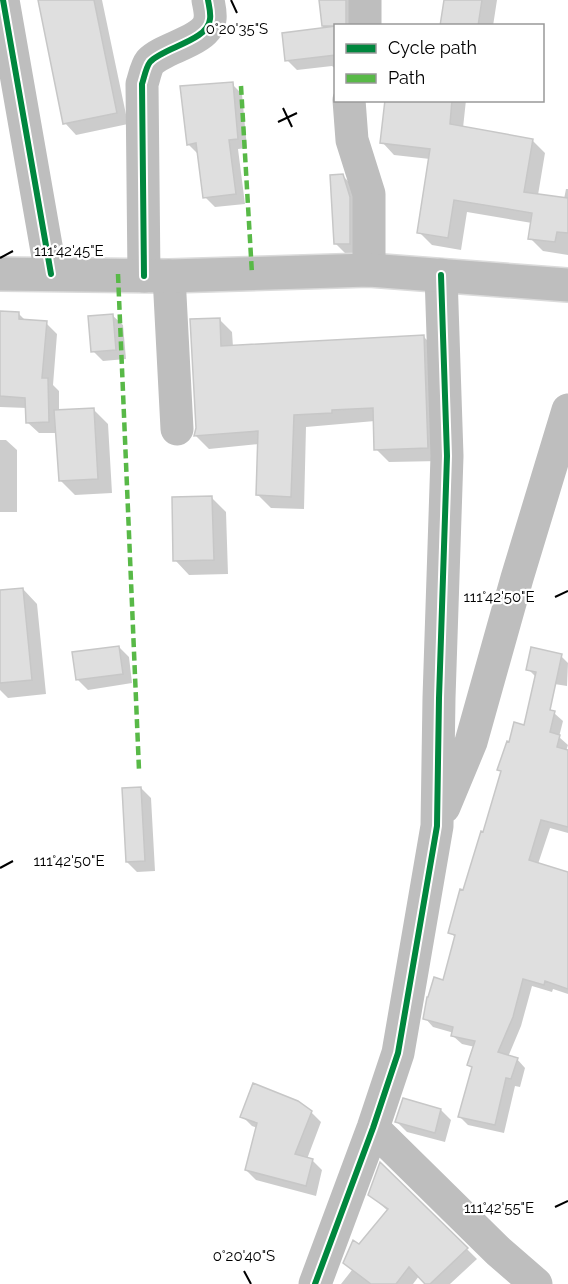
<svg xmlns="http://www.w3.org/2000/svg" width="568" height="1284" viewBox="0 0 568 1284" font-family="Raleway,sans-serif">
<style>
.shadow{fill:#0003}
.building{fill:#dfdfdf;stroke:#c7c7c7;stroke-width:1.5}
.lines{fill:none;stroke-linecap:round;stroke-linejoin:round}
.highway-casing{stroke:#dbdbdb;stroke-width:36}
.minor{stroke:#bebebe;stroke-width:33}
.highway{stroke:#bebebe;stroke-width:33}
.quiet{stroke:#58b947;stroke-width:4.5;stroke-dasharray:9 4.5;stroke-linecap:butt}
.cycleway-casing{stroke:#fff;stroke-width:10}
.cycleway{stroke:#00873e;stroke-width:6}
.ticks{fill:none;stroke:#000;stroke-width:2}
.ticks-label{font-size:15px;text-anchor:middle;fill:#000;stroke:#fff;stroke-width:4.5;stroke-linejoin:round;paint-order:stroke}
</style>
<rect width="100%" height="100%" fill="#fff"/>
<path class="shadow" d="M40,0H102L128,124L76,135L65,123Z
M320,0H359L356,26H336V69L332,66L297,70L287,60L323,29Z
M446,0H497L493,26H442Z
M232,84L242,94L247,148L238,149L245,204L215,207L205,197L199,155L188,144Z
M386,100H466L463,128L532,140L545,153L538,195L564,199L566,189H568V255L543,251L530,238L532,223L467,212L461,250L432,245L419,232L430,159L394,155L382,142Z
M343,176L353,186L360,253L346,254L336,244Z
M0,313L19,314L26,321L46,323L57,334L53,385L59,391V411L93,409L108,424L112,493L75,495L60,480L57,433H39L27,422V408L0,407Z
M112,315L123,325L126,359L103,361L93,351Z
M219,319L232,332L233,347L424,337L437,350L440,461L389,462L376,449L375,421L306,427L304,509L271,508L258,495L259,444L209,449L196,436Z
M0,440H6L17,450V512H0Z
M212,498L226,512L228,574L189,575L175,560Z
M23,589L37,604L46,694L8,698L0,690V591Z
M119,647L129,657L132,683L88,690L78,680Z
M561,656L568,663L567,686L548,683L538,679L528,669Z
M554,713L563,721L559,737L568,745L566,751H568V833L550,828L538,864L568,874V994L553,989L552,992L532,986L521,1026L508,1057L517,1059L525,1068L520,1087L515,1086L504,1133L468,1125L459,1116L473,1068L469,1065L475,1047L462,1044L453,1036L454,1033L433,1027L425,1018L444,982L456,938L450,932L484,833L502,773L499,769L510,744L525,727Z
M141,788L151,798L155,871L137,872L127,862Z
M441,1110L451,1120L445,1142L407,1132L397,1122Z
M311,1112L321,1122L307,1159L312,1160L322,1170L316,1196L256,1180L246,1170L257,1128L252,1126L242,1116Z
M381,1164L477,1259L450,1284H427L419,1276L413,1284H341L352,1270L344,1263L388,1211L370,1195Z"/>
<path class="building" d="M38,0H94L117,113L63,124Z
M319,0H346V26H322Z
M444,0H482L478,26H440Z
M336,26V55L285,61L282,33Z
M233,82L238,139L229,140L236,194L203,198L196,143L187,145L180,86Z
M385,100H452L450,124L533,139L524,192L568,198V233L557,232L555,242L528,239L532,213L454,200L448,238L417,233L430,149L380,143Z
M343,174L350,197V244H334L330,175Z
M0,311L19,312V319L47,321L42,378H48L49,422L26,423L25,398L0,396Z
M113,314L116,350L91,352L88,316Z
M220,318L221,346L424,335L428,448L374,450L373,408L332,410V413L294,415L291,497L256,495L258,431L194,436L196,428L190,319Z
M94,408L98,479L59,481L54,410Z
M212,496L214,560L173,561L172,497Z
M23,588L32,680L0,683V590Z
M119,646L123,674L76,680L72,652Z
M531,647L562,654L550,710L555,711L550,732L560,735L557,747L568,750V827L541,820L529,860L568,872V989L545,981L544,985L523,979L513,1017L498,1052L518,1058L511,1079L506,1078L495,1125L458,1117L472,1067L467,1065L475,1041L451,1036L453,1027L423,1019L427,997H428L434,977L443,980L455,935L448,933L460,889L463,890L481,831L483,832L501,771L497,770L507,741L509,742L514,722L524,725L536,672L526,670Z
M141,787L145,861L126,862L122,788Z
M253,1083L298,1101L312,1111L295,1154L313,1159L306,1186L245,1170L257,1123L240,1117Z
M403,1098L441,1109L435,1133L395,1122Z
M380,1162L468,1248L430,1284H425L409,1267L396,1284H371L343,1263L353,1240L359,1244L388,1209L368,1195Z"/>
<g class="lines">
<defs>
<path id="highway" d="M0,274L169,276L369,270L568,285"/>
</defs>
<use href="#highway" class="highway-casing"/>
<path class="minor" d="M3,0L51,274
M365,0V26
M349,100L352,140L369,194V270
M144,276L142,84C144,78 146,67 150,62C164,47 208,41 210,19C211,13 209,6 208,0
M169,276L177,429
M444,807L471,742L517,578L568,410
M373,1128L498,1251L536,1284
M315,1284L373,1128L398,1053L437,826L439,698L447,456L441,275"/>
<use href="#highway" class="highway"/>
<path class="quiet" d="M241,86L252,274
M118,274L139,770"/>
<defs>
<path id="cycleway" d="M3,0L51,274
M144,276L142,84C144,78 146,67 150,62C164,47 208,41 210,19C211,13 209,6 208,0
M315,1284L373,1128L398,1053L437,826L439,698L447,456L441,275"/>
</defs>
<use href="#cycleway" class="cycleway-casing"/>
<use href="#cycleway" class="cycleway"/>
</g>
<path class="ticks" d="M231,0L237,13M283,108L292,127M278,122L297,113M0,258L13,251M555,597L568,591M0,868L13,861M555,1207L568,1201M244,1271L251,1284"/>
<g class="ticks-label">
<text x="237" y="34">0°20'35"S</text>
<text x="69" y="256">111°42'45"E</text>
<text x="499" y="602">111°42'50"E</text>
<text x="69" y="866">111°42'50"E</text>
<text x="499" y="1213">111°42'55"E</text>
<text x="244" y="1261">0°20'40"S</text>
</g>
<rect x="334" y="24" width="210" height="78" fill="#ffffff" stroke="#999999" stroke-width="1.5"/>
<rect x="346" y="44" width="30" height="9" fill="#00873e" stroke="#999999" stroke-width="1.5"/>
<text x="388" y="54" font-size="18" fill="#000000">Cycle path</text>
<rect x="346" y="74" width="30" height="9" fill="#58b947" stroke="#999999" stroke-width="1.5"/>
<text x="388" y="84" font-size="18" fill="#000000">Path</text>
</svg>
